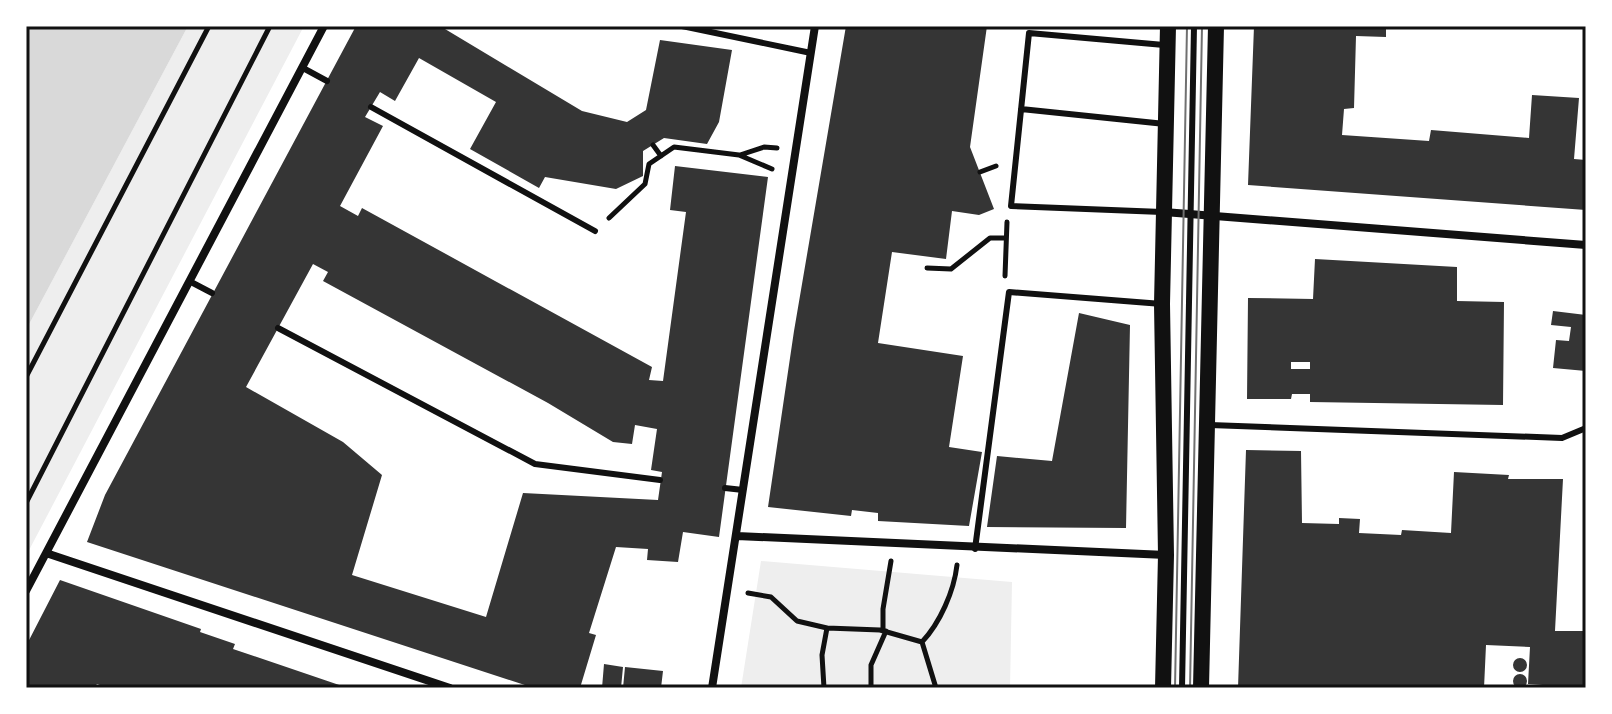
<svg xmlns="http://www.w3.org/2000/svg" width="1612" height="714" viewBox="0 0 1612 714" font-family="'Zilla Slab',serif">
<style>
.green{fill:#eee}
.water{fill:#d9d9d9}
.building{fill:#353535;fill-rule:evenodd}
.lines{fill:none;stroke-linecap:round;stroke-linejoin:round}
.path{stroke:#111;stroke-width:5}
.service{stroke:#111;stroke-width:6}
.minor{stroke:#111;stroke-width:8}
.secondary{stroke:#111;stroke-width:16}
.tram{stroke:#707070;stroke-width:2}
.neatline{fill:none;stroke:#111;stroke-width:3}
</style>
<rect width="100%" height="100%" fill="#fff"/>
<path class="green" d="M188,26H304L26,556V330Z
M761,561L1012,582L1010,688H741Z"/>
<path class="water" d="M26,26H188L26,330Z"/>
<path class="building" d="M356,26H440L582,111L627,122L646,110L660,40L732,50L719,122L707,144L664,138L643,151V176L616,189L545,177L539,188L470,149L496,102L419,58L395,101L380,92L365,117L383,126L340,206L358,216L362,208L652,367L649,380L663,381L686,212L670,210L675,166L768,177L719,537L683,532L678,562L647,560L648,549L616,547L589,633L596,635L580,688H534L87,542L105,495ZM313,264L328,272L323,281L548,403L613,442L632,444L635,425L657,429L651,470L662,472L658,500L523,493L486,617L352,575L382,475L343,442L246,387Z
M846,26H987L970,147L994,209L979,215L952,211L946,259L892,252L878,343L963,356L949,447L982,452L969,526L878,521V513L852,510L851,516L768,507L794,331Z
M1254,26H1386V37L1356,36L1354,108L1344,109L1342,135L1429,141L1431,130L1529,138L1532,95L1579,98L1574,159L1586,160V210L1248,185Z
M1315,259L1457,267V301L1504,302L1503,405L1310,402V394H1292L1291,399H1247L1248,298L1313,299ZM1291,362H1310V369H1291Z
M1553,311L1586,315V371L1553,368L1556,340L1569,341L1571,327L1551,325Z
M1079,313L1130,325L1126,528L987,527L997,456L1052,461Z
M1246,450L1301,451L1302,523L1339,524V518L1360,519L1359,533L1401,535L1402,530L1451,533L1454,472L1509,475L1508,479H1563L1555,631H1586V688L1528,684L1530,647L1486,645L1484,688H1238Z
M60,580L201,629L200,632L235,644L233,649L348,688H108L97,684L94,688H26V646Z
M1513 665a7 7 0 1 1 14 0a7 7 0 1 1-14 0Z
M604,664L623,667L621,688H602Z
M625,667L663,671L661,688H623Z
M1513 681a7 7 0 1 1 14 0a7 7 0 1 1-14 0Z"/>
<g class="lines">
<path class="path" d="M653,145L661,156
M740,155L764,147L777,148
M980,172L996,166
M609,218L645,184L649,164L674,147L739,155L772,169
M927,268L951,269L990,238H1006
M1005,276L1007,222
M26,377L209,26
M26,503L270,26
M748,593L771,597L797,621L827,628L822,655L824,688
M827,628L880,630L922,642C940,623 954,591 957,565
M883,631V609L891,561
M922,642L936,688
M871,688V665L886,631"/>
<path class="service" d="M682,26L811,53
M303,68L327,81
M371,107L595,231
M1021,109L1165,124
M1162,212L1011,206L1029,33L1164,45
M191,282L212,293
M278,328L535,464L660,480
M1210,425L1562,438L1586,428
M725,488L743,490
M975,549L1009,292L1162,304
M1182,688L1194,26"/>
<path class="minor" d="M1164,212L1586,245
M737,536L1166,555
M46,553L450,688
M26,591L324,26
M712,688L815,26"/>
<path class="secondary" d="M1163,688L1166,555L1162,304L1168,26
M1201,688L1216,26"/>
<path class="tram" d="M1175,688L1187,26
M1190,688L1202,26"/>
</g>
<rect width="1612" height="714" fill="none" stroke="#ffffff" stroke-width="56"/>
<rect x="28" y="28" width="1556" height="658" class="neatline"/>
</svg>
